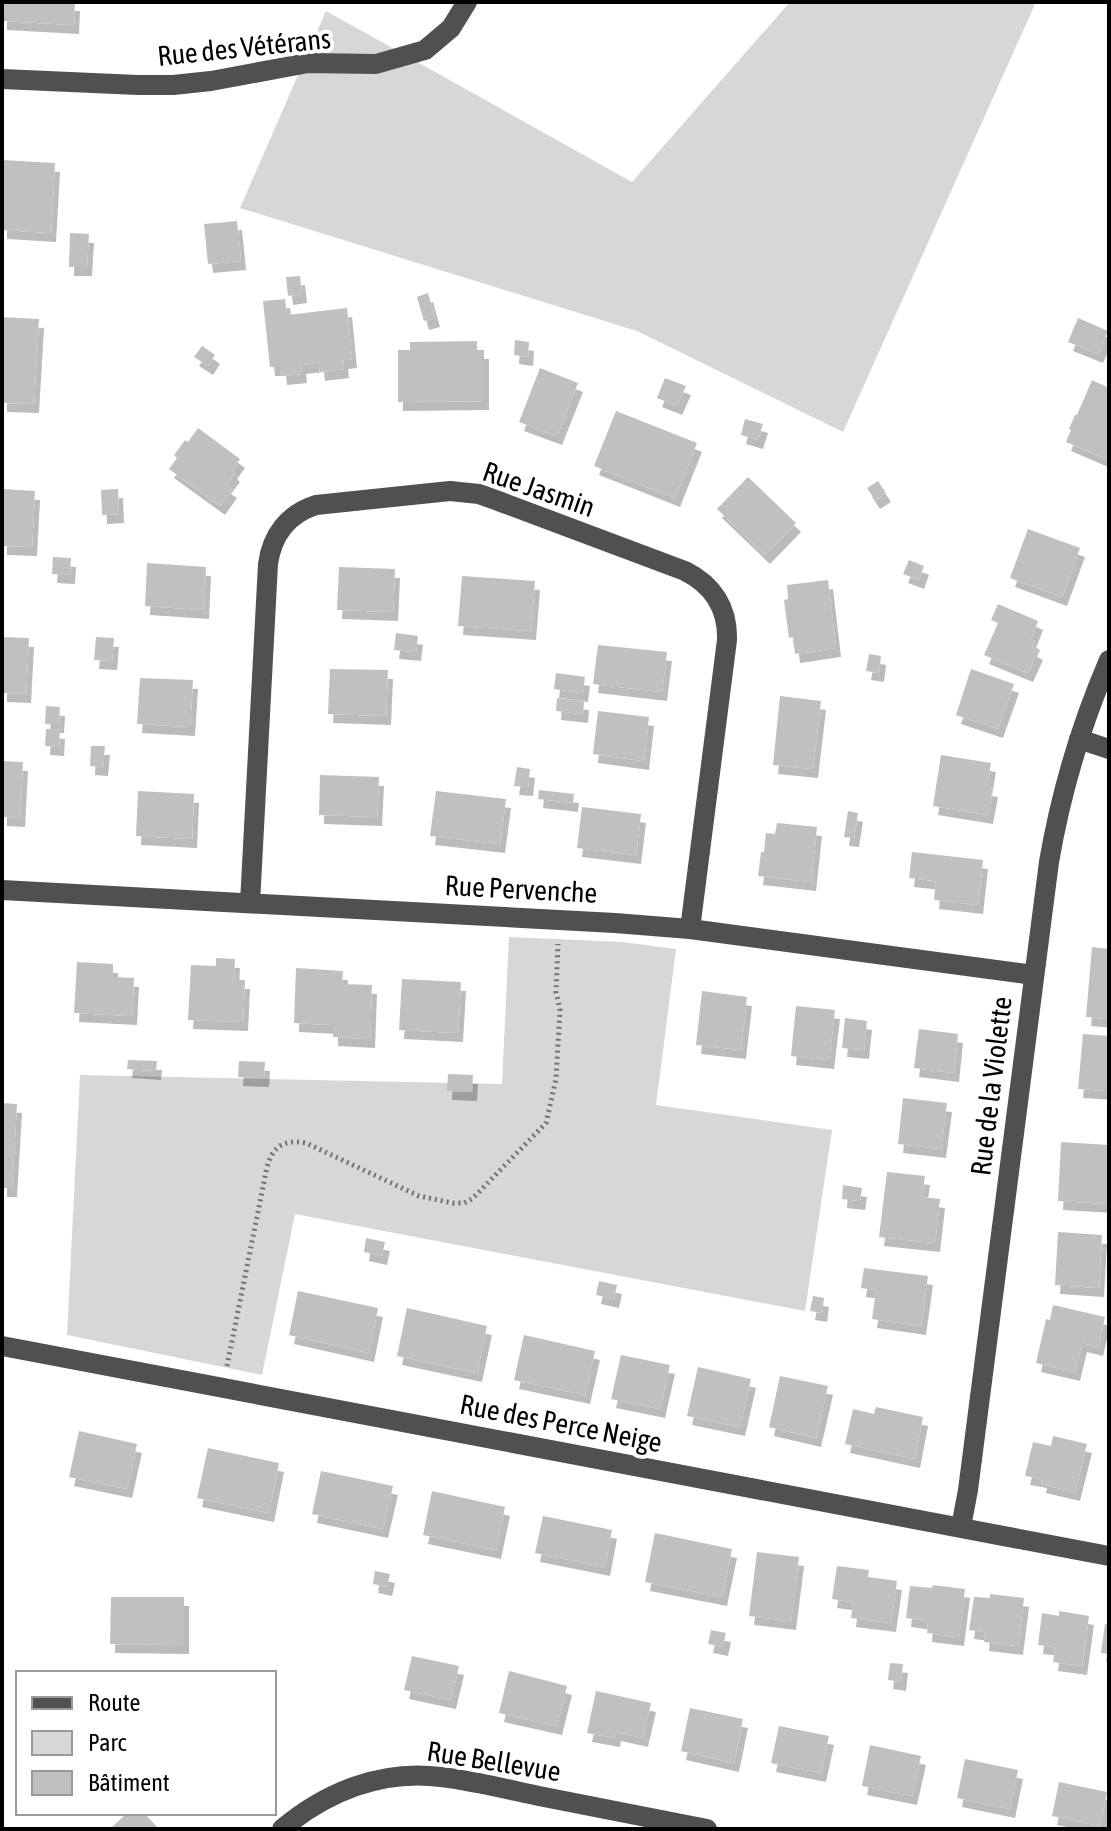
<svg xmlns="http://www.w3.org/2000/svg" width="1111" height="1831" viewBox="0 0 1111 1831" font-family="'Asap Condensed',sans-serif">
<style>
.green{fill:#d7d7d7}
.building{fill:#c0c0c0;filter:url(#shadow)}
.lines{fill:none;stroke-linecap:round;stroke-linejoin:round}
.path{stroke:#727272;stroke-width:5;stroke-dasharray:2 4;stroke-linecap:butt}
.minor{stroke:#505050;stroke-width:20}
.labels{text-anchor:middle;stroke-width:8;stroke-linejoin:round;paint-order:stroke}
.street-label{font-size:28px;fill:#000;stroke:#fff}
</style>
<defs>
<filter id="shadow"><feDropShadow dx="5" dy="9" stdDeviation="0" flood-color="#0004"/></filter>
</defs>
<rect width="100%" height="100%" fill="#fff"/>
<path class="green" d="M790,2H1036L843,432L637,331L240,208L326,11L632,182Z
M509,937L622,942L676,949L656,1105L832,1130L805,1311L295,1214L262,1375L67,1335L80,1075L502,1084Z"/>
<path class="building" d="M2,2H75L74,25L2,21Z
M2,160L55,163L51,233L2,230Z
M237,221L241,261L208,264L204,224Z
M70,233L89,234L87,267H69Z
M300,276L302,294L288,296L286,277Z
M428,293L435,318L424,321L417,297Z
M285,299L287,315L347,308L352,359L343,360L344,369L320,372L319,363L301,365L302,374L282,376L281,367H270L263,301Z
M2,317L39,319L34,404L2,403Z
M1078,318L1108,331L1098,354L1068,342Z
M515,340L529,342L528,357L514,355Z
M477,341V350H484V401L398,402V350H410V342Z
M202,346L215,355L208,366L194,357Z
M540,368L578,383L557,436L519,422Z
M665,378L686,386L677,406L657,398Z
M1092,380L1109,388L1108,460L1066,442L1071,430L1069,429L1075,415H1077Z
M616,411L697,443L675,498L594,466Z
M745,419L763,424L758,440L741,435Z
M198,428L240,459L232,470L235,473L226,485L232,489L220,506L169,469L177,458L174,455L185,440L188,442Z
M748,477L796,523L765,555L717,509Z
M878,481L886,493L875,500L867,488Z
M2,489L35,491L32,547L2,546Z
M118,489L119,514L102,515L101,490Z
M1028,529L1080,548L1062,597L1010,578Z
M53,557L71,558L70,575L52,574Z
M909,560L924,566L919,580L903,574Z
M147,563L206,567L204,610L145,606Z
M339,567L395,569L393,612L337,610Z
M462,576L535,581L531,631L458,626Z
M828,580L836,648L795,654L793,637L789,638L784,600L788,599L787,585Z
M998,604L1038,621L1031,639L1035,641L1032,648L1038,651L1028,673L984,655L998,623L991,620Z
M396,633L418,636L416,652L394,650Z
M2,637L29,638L26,694L2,693Z
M96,637L114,638L112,661L94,660Z
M598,645L667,652L662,692L593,684Z
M869,654L881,656L879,673L866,671Z
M330,669L388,670L386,716L328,714Z
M971,669L1014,684L998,729L956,715Z
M556,673L585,677L583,693L554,689Z
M140,678L193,680L190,727L137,724Z
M780,696L821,701L813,769L773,765Z
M557,698L584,701L583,714L556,711Z
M46,706L60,707L59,724H45Z
M598,711L649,717L644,761L593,754Z
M46,729L60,730L59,747L45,746Z
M91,746H105L103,767L90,766Z
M941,755L991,763L987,787L993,788L988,815L933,806Z
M2,761L23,762L20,818L2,817Z
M517,767L530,769L528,787L514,786Z
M320,775L379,777L377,817L319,815Z
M539,790L574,794L573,803L538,799Z
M138,791L194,794L192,839L136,836Z
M436,791L506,799L500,844L430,836Z
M582,807L641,814L636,855L577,848Z
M848,811L858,813L854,838L844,837Z
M777,823L817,827L811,882L758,876L761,852H764L766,833L775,834Z
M912,852L983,860L978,905L934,900L936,881L909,878Z
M1092,947L1109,949V1019L1086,1017Z
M216,958L235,959L234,980H245L243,1022L188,1020L191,965L216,966Z
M77,962L113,964V977L134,978L132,1016L74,1013Z
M296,968L343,971L342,984L372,985L370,1039L333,1037V1025L294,1023Z
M402,979L461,982L458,1033L399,1030Z
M702,991L747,997L741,1050L696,1045Z
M796,1006L835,1010L829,1060L791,1056Z
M845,1018L867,1021L864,1050L842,1048Z
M919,1029L958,1034L954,1073L914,1068Z
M1083,1034L1109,1036V1091L1078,1089Z
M128,1060L157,1061L156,1071L127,1069Z
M239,1061L265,1062L264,1078L238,1077Z
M448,1074L473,1075L472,1092L447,1091Z
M903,1098L947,1103L941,1149L898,1144Z
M2,1103L17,1104L12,1188H2Z
M1061,1142L1109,1145V1204L1058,1201Z
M887,1172L925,1176L922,1197L940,1199L935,1243L879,1237Z
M843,1185L862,1188L860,1201L842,1199Z
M1058,1232L1102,1235L1099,1288L1055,1285Z
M366,1238L385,1242L382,1256L364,1252Z
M864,1268L928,1276L921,1326L872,1319L876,1290L861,1288Z
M599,1281L617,1285L614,1299L596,1295Z
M298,1291L378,1308L369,1353L289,1335Z
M813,1296L824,1298L822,1313L810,1311Z
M1053,1305L1105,1317L1098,1347L1082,1343L1075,1372L1036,1363L1046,1319L1050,1320Z
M407,1308L487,1326L477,1373L397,1356Z
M524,1335L595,1351L585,1395L514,1380Z
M621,1355L670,1365L660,1409L611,1399Z
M698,1367L751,1379L740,1427L687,1416Z
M780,1376L828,1386L816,1438L769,1427Z
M876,1407L923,1417L915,1459L845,1444L853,1409L874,1414Z
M79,1431L137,1444L127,1489L69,1477Z
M1053,1436L1087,1444L1075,1492L1041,1484L1042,1479L1025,1476L1033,1442L1051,1446Z
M208,1448L279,1463L269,1513L197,1498Z
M321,1471L393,1486L383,1529L312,1514Z
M432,1491L505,1507L496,1550L423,1535Z
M543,1516L612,1530L605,1567L535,1553Z
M655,1533L732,1549L722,1597L645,1582Z
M757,1552L799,1557L791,1621L749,1616Z
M837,1566L869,1570L868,1577L897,1581L891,1623L851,1618L853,1602L832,1599Z
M375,1571L390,1574L387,1587L373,1584Z
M933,1585L965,1589L959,1637L927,1633L928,1621L906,1618L910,1586L932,1588Z
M990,1594L1024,1598L1018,1646L984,1642L985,1632L969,1630L974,1597L990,1598Z
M111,1597H184V1645L110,1644Z
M1059,1611L1089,1616L1082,1666L1053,1662L1055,1647L1038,1645L1042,1613L1059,1616Z
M1105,1624H1109V1654L1101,1653Z
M711,1630L726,1633L723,1647L708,1644Z
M412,1656L459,1666L451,1700L404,1690Z
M890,1663L903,1664L901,1682L888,1680Z
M509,1671L567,1686L557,1726L499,1713Z
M596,1691L651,1703L643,1738L616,1732L615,1738L587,1733Z
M690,1708L743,1719L734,1763L681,1751Z
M779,1726L829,1736L821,1773L771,1763Z
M870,1745L921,1756L912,1796L862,1786Z
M965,1759L1018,1770L1010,1809L957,1798Z
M1059,1782L1107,1792L1100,1826L1052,1816Z
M127,1813H144L159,1829H110Z"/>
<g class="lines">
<path class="path" d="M227,1366L267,1167C273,1146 284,1139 306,1143L419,1196L453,1203H464L472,1199L546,1123L556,1079L560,1010L556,992L558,944"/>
<path class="minor" d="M2,79L138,85H173L211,81L308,63L376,64L425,50L451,28L467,2
M1079,739L1109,749
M2,890L615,923L690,929L1034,975
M250,903L268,564C272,535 288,514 316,505L450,491L479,494L501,502L685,571C713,585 728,608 727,640L690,929
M2,1346L1109,1556
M961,1527L968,1490L1049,862C1061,792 1081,725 1109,660
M282,1829C326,1792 382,1769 441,1777C475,1781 510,1790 544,1797C598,1808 653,1818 707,1829"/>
</g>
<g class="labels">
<g class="street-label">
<text transform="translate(244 47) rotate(-6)" y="10">Rue des Vétérans</text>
<text transform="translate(539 489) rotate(19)" y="10">Rue Jasmin</text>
<text transform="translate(521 889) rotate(3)" y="10">Rue Pervenche</text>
<text transform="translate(991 1086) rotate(-83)" y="10">Rue de la Violette</text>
<text transform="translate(561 1423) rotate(11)" y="10">Rue des Perce Neige</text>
<text transform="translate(494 1761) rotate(9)" y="10">Rue Bellevue</text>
</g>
</g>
<rect width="1111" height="1831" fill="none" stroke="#000000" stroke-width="8"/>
<rect x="16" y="1671" width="260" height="144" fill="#ffffff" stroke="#999999" stroke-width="2"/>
<rect x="32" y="1697" width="40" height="12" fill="#505050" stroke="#999999" stroke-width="2"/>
<text x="88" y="1711" font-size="24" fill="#000000">Route</text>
<rect x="32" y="1731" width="40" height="24" fill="#d7d7d7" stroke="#999999" stroke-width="2"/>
<text x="88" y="1751" font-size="24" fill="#000000">Parc</text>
<rect x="32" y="1771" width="40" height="24" fill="#c0c0c0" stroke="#999999" stroke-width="2"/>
<text x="88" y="1791" font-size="24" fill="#000000">Bâtiment</text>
</svg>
